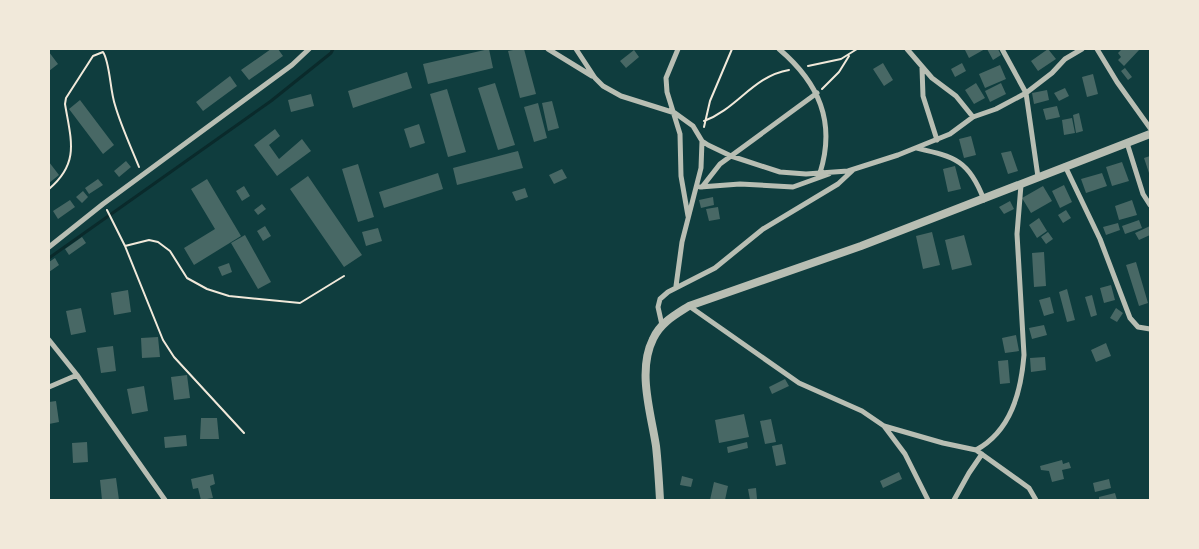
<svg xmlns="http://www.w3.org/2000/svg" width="1199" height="549" viewBox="0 0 1199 549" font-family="Poppins,sans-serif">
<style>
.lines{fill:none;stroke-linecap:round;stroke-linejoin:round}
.stream{stroke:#0a2a2b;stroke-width:3}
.building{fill:#486865}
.path{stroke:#f1e9da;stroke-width:2}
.minor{stroke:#b8beb3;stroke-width:5}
.tertiary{stroke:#b8beb3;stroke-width:8}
</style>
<rect width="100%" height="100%" fill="#0f3d3e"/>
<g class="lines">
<path class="stream" d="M49,258L271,101L331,53L333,49"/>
</g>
<path class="building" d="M271,49H278L283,56L249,80L241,70Z
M489,49L493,68L428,84L423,64Z
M518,49H524L536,94L520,98L508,51Z
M967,49H985L969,58L965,50Z
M987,49H998L1001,55L993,60Z
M1048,49L1056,59L1038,71L1031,61Z
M1122,49H1140L1124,66L1118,60L1121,57L1118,53Z
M634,50L639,57L626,68L620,61Z
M49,52L58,64L49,71Z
M883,63L893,80L884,86L873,69Z
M962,63L966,71L955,77L951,69Z
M1000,65L1006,79L985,88L979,74Z
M1125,68L1132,77L1128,80L1121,71Z
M407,72L412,88L353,108L348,91Z
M1093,74L1098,94L1087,97L1082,77Z
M230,76L237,86L203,111L196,102Z
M495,83L515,145L498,150L478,88Z
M976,83L985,98L974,104L965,90Z
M1001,83L1006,94L990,102L985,91Z
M1065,88L1069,96L1059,101L1054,93Z
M447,89L466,152L448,157L430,94Z
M1047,90L1049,100L1034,104L1032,93Z
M311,94L314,106L291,112L288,100Z
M80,100L114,145L103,154L69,109Z
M552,101L559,128L548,131L542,103Z
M538,103L547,138L534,142L524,107Z
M1057,106L1060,117L1046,120L1043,109Z
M1079,113L1083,131L1076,133L1073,115Z
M1072,118L1075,133L1064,135L1062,120Z
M419,124L425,143L410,148L404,129Z
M275,129L280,136L269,145L279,159L302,139L311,151L277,176L254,145Z
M971,136L976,155L964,158L959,139Z
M518,151L523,168L457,185L453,168Z
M1011,151L1018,171L1008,174L1001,153Z
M1150,156V176L1144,158Z
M126,161L131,167L119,177L114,171Z
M49,162L59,175L49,183Z
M1122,162L1129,181L1112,186L1106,167Z
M358,164L374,217L358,222L342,169Z
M955,166L961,189L948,192L943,169Z
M562,169L567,178L554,184L549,175Z
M438,173L443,189L384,208L379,192Z
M1102,173L1107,186L1086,193L1081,179Z
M308,176L362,255L344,267L290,189Z
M98,179L103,185L89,194L85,188Z
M207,179L241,236L194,265L184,248L215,229L191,189Z
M1064,185L1072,202L1060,208L1052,191Z
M244,186L250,196L242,201L236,191Z
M1043,186L1052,201L1031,213L1022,198Z
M525,188L528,197L516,201L512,192Z
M83,191L88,197L82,203L76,197Z
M713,197L714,205L701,208L699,200Z
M70,200L75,207L58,219L53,211Z
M1132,200L1137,215L1119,220L1115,206Z
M1010,201L1014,209L1004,214L999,207Z
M262,204L266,209L258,215L254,210Z
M718,207L720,219L709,221L706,209Z
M1066,210L1071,218L1063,223L1058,215Z
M1039,218L1047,231L1037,238L1029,225Z
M1139,220L1142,228L1125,234L1122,226Z
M1118,223L1120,230L1106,235L1103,227Z
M265,226L271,236L263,241L257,231Z
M1150,226V235L1139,240L1135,233Z
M378,228L382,241L366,246L362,232Z
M932,232L940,265L923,269L916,236Z
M1048,232L1053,239L1046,244L1041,237Z
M245,235L271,282L258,289L231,243Z
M964,235L972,265L952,270L945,240Z
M82,237L86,243L69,255L65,249Z
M1044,252L1046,286L1034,287L1032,253Z
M55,258L59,265L49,272V262Z
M1136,262L1148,303L1139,306L1126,265Z
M229,263L232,272L222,276L218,267Z
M1111,285L1115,300L1104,303L1100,288Z
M1067,289L1075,320L1067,322L1059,292Z
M128,290L131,312L114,315L111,293Z
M1092,295L1097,315L1091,317L1085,297Z
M1050,297L1054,313L1044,316L1039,300Z
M81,308L86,332L71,335L66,311Z
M1116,308L1123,313L1117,322L1110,318Z
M1044,325L1047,335L1032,339L1029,328Z
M1016,335L1019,351L1005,353L1002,338Z
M158,337L160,357L142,358L141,338Z
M1106,343L1111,356L1096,362L1091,350Z
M113,346L116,371L101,373L97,348Z
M1045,357L1046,370L1031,372L1030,358Z
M1008,360L1010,383L1000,384L998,361Z
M187,375L190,398L174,400L171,377Z
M785,379L789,386L772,394L769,387Z
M144,386L148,411L132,414L127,389Z
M56,401L59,422L49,424V402Z
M744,414L749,437L719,443L715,420Z
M201,418H217L219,439H200Z
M771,419L776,442L765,444L760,421Z
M186,435L187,446L165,448L164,437Z
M87,442L88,462L73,463L72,443Z
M747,442L748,448L728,453L727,447Z
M782,444L786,464L776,466L772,446Z
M1062,460L1063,464L1069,462L1071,468L1062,470L1064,479L1052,482L1049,471L1041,470L1040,466Z
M899,472L902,479L883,488L880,481Z
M213,474L215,484L210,486L213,498L201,500L198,488L193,489L191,479Z
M682,476L693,479L691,487L680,485Z
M116,478L119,500H102L100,480Z
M1109,479L1111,488L1095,492L1093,483Z
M714,482L728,486L725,500H710Z
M756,488L757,499L750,500L748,489Z
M1115,493L1117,500H1099V497Z"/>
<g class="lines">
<path class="path" d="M808,66L841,59L857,49
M822,89L839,72L849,56
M704,121C737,109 753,76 789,70
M704,127L710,101L732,49
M49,189C80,163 71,140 65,104L66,98L93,56L103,52C110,62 110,91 115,105C121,126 131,147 139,167
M107,210L125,246L163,340L174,357L244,433
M125,246L149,240L158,242L170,251L187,278L207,289L229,296L300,303L344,276"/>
<path class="minor" d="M548,49L592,76
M576,49L595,78L603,86L621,96L675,113L693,126L702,141L708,145L731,156L780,172L806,174L848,171L898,155L950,134L973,117L996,109L1026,93L1052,73L1065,59L1082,49
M678,49L666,78L667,92L680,134L681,176L688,216
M779,49C819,83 836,122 820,173
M907,49L932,78L956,96L973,117
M1002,49L1026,93L1038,177
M1097,49L1117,82L1150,128
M922,68L923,96L937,140
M1127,143L1143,194L1150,205
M916,148C955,157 969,160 984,200
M1065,166L1100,239L1130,318L1138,327L1150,329
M700,187L740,184L793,187L829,174
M702,187L720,164L817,93
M49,247L103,204L292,65L309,49
M676,286L682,242L701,168L702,141
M689,306L799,383L862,411L884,426L943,443L976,450L1029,488L1036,500
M662,325L658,307L660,299L668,292L715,268L763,229L838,184L853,170
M49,340L77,375L165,500
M49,387L77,375
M884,426L905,454L928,500
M976,450C1011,431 1021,392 1024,355L1017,234L1021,185
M954,500L969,473L982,454"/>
<path class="tertiary" d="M660,500C659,482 658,464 656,446C651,413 637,371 653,339C660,323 675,315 689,306L861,246L1150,134"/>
</g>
<rect width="1199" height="549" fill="none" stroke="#f1e9da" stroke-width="100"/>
</svg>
